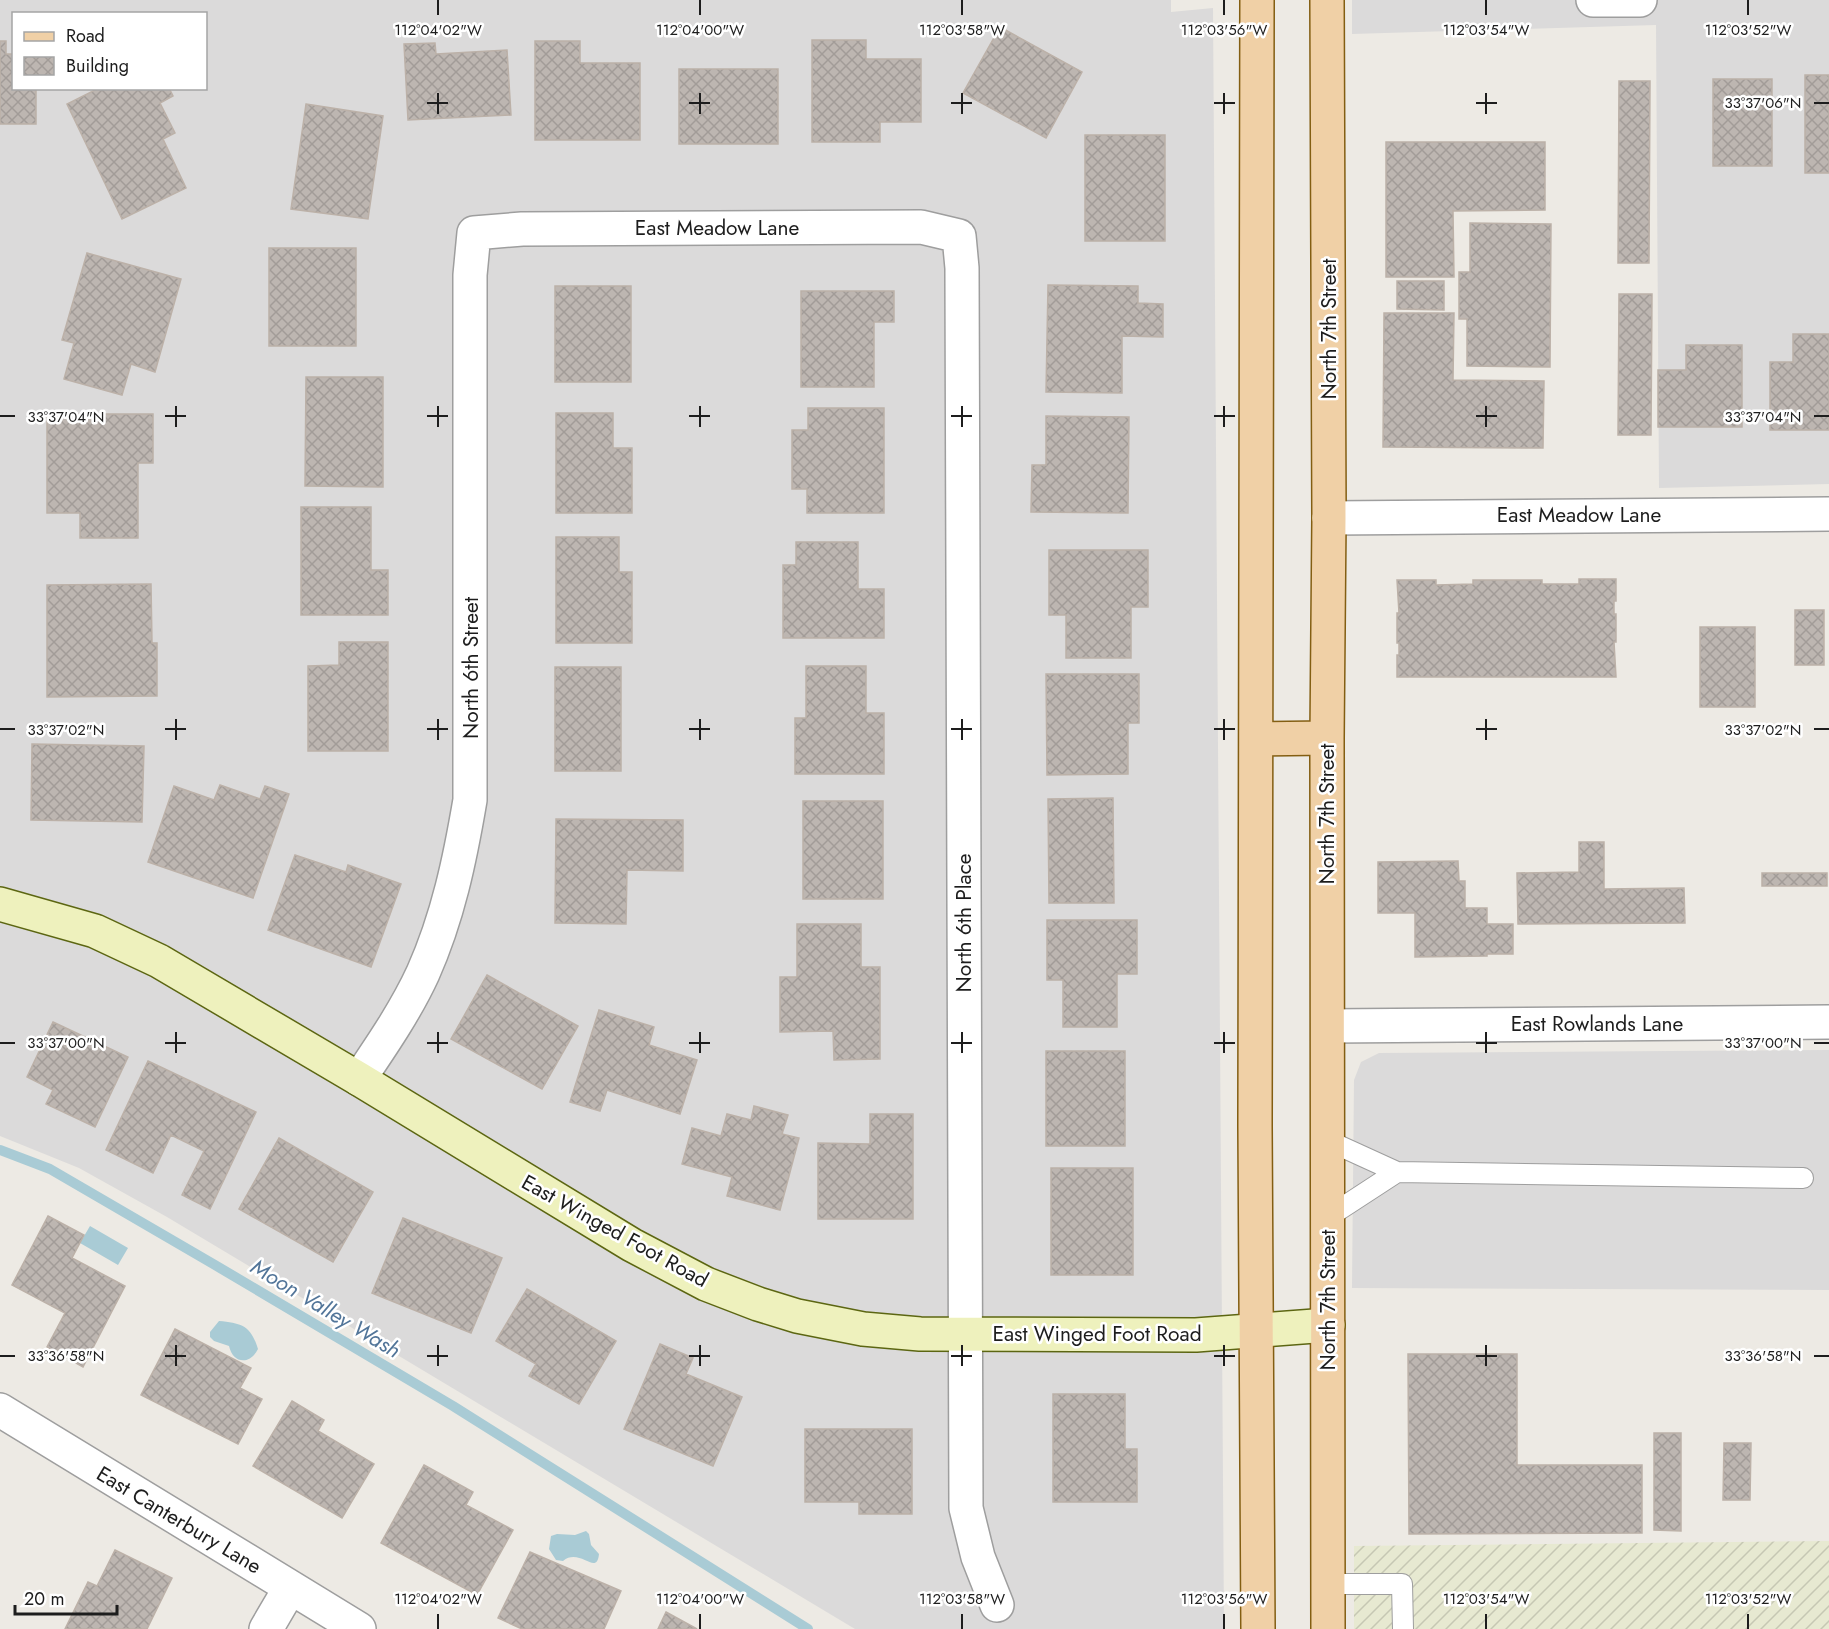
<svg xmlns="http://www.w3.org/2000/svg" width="1829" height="1629" viewBox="0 0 1829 1629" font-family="Jost,sans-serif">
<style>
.residential{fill:#dbdada;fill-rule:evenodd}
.farmland{fill:url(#farmland-furrows)}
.water{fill:#a9cbd5}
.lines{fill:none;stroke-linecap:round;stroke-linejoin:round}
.stream{stroke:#a9cbd5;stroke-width:10}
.building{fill:url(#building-cross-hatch);stroke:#bcb1a8;stroke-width:1.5}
.lane-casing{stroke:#9e9e9e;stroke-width:22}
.street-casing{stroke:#9e9e9e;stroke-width:36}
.secondary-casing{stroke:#5c6612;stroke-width:36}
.primary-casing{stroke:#835e12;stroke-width:36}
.lane{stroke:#fff;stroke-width:20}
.street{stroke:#fff;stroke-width:33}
.secondary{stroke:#eef1bd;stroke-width:33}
.primary{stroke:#f0d0a6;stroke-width:33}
.ticks{fill:none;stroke:#1d1d1d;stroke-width:2}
.labels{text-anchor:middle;stroke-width:5;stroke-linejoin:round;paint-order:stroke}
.street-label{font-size:21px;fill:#1d1d1d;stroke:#fff}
.water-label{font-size:22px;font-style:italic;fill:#527599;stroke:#fff}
.ticks-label{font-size:15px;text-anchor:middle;fill:#1d1d1d;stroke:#fff;stroke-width:5;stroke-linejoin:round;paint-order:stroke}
</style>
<defs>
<pattern id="farmland-furrows" width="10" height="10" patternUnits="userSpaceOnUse" patternTransform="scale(1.5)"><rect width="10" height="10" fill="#e7e9d1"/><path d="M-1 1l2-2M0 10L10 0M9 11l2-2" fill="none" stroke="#c6c7b3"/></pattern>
<pattern id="building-cross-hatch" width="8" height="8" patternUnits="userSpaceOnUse" patternTransform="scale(1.5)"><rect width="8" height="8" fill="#bdb6b1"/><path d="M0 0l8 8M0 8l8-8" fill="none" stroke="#a29c98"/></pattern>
</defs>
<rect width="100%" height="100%" fill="#edeae4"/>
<path class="residential" d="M0,0H1171V12L1213,8L1224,1629H855L167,1217L79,1168L0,1136ZM14,14H206V88H14Z
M1352,0H1829V484L1659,488L1656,25L1352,34Z
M1829,1050V1290L1352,1288L1354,1080L1361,1062L1379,1053Z"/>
<path class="farmland" d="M1829,1541V1629H1354V1546Z"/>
<path class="water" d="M90,1226L128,1248L118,1265L80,1243Z
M219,1321C242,1323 251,1326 258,1349C250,1365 233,1364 229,1346L214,1341L210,1337V1332Z
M586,1531L589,1534L591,1545L599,1554C597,1577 580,1547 563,1561L556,1560L549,1549L551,1536L557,1534L575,1535Z"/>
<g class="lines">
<path class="stream" d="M0,1150L50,1169L215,1265L453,1406L808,1629"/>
</g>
<path class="building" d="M1000,27L1082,72L1046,138L963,93Z
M812,40H866V59H921V122H880V142H812Z
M0,41H6V54H14V88H36V124H0Z
M535,41H580V63H640V140H535Z
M435,43L436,54L507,50L511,115L408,120L404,44Z
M679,69H778V144H679Z
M1805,75H1829V173H1805Z
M1713,79H1772V166H1713Z
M1619,81H1650L1649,263H1618Z
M99,88H169L173,96L160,103L175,133L163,139L186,188L122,219L67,104Z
M306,104L383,116L368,219L291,209Z
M1085,135H1165V241H1085Z
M1386,142H1545V210L1453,211L1454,277H1386Z
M1470,223L1551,224L1550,367L1467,366V319H1459V272H1470Z
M269,248H356V346H269Z
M87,253L181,279L155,372L131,364L122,395L64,379L74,343L62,340Z
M1397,281H1444V310L1397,309Z
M1048,285L1138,286V303L1163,304V337L1122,336V393L1046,392Z
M555,286H631V382H555Z
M801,291H894V322H874V387H801Z
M1619,294H1652L1651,435H1618Z
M1384,313H1454L1453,380L1544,381L1543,448L1383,447Z
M1793,334H1829V430H1770V362H1793Z
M1686,345H1742V427H1658V370H1686Z
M306,377H383V487L305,486Z
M808,408H884V513H807V489H792V430H808Z
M556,413H613V448H632V513H556Z
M47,414H153V463H138V538H80V513H47Z
M1046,416L1129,417L1128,513L1031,512L1032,465H1046Z
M301,507H371V570H388V615H301Z
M556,537H619V572H632V643H556Z
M796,542H858V589H884V638H783V565H796Z
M1049,550H1148V607H1131V658H1066V615H1049Z
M1579,579H1616V601H1614V614H1616V642H1614L1616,677H1397V655H1399V643H1397V613H1399L1397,580H1436V585L1473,584V580H1542V584H1579Z
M151,584L152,643H157V696L47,697V585Z
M1795,610H1824V665H1795Z
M1700,627H1755V707H1700Z
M339,642H388V751H308V666L339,665Z
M806,666H866V713H884V774H795V718H806Z
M555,667H621V771H555Z
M1046,674H1139V723H1128V774L1047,775Z
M32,744L144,746L142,822L31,820Z
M220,785L260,799L265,786L289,794L253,898L148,862L174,786L214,800Z
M1113,798L1114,903H1049L1048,799Z
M803,801H883V899H803Z
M556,819L683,820V871L627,870L626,924L555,923Z
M1579,842H1604V889L1684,888L1685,923L1518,924L1517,873L1579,872Z
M295,855L346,872L348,865L401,884L371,967L268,930Z
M1458,861L1459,881H1465V908H1487V924H1513V954H1487V956L1415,957V913H1378V862Z
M1762,873H1827V886H1762Z
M1047,920H1137V974H1117V1027H1063V980H1047Z
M797,924H861V967H880V1059L834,1060L833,1031L780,1032V977H797Z
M487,975L578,1026L542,1089L451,1039Z
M599,1010L654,1027L649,1045L697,1060L680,1114L607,1090L600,1111L570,1102Z
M53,1022L128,1057L95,1127L46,1104L53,1090L27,1077Z
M1046,1051H1125V1146H1046Z
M148,1061L256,1112L210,1209L182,1195L204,1151L171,1135L153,1173L106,1150Z
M754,1106L788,1115L782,1134L799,1138L780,1210L727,1196L732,1177L682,1164L692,1128L721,1136L727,1114L751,1120Z
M870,1114H913V1219H818V1143L870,1144Z
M279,1138L373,1192L333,1262L239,1209Z
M1051,1168H1133V1275H1051Z
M48,1216L84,1235L72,1258L125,1286L83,1367L47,1347L65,1313L12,1285Z
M403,1218L502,1258L471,1333L372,1293Z
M527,1289L616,1341L579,1404L529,1376L536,1364L496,1341Z
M175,1329L251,1368L240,1388L262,1399L238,1444L141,1395Z
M660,1344L693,1358L686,1374L742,1397L713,1466L624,1429Z
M1408,1354H1517V1465H1642V1533L1409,1534Z
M1053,1394H1125V1449H1137V1502H1053Z
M292,1401L324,1420L318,1431L374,1464L342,1518L253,1466Z
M805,1429H912V1514H859V1502H805Z
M1654,1433H1681V1531L1654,1530Z
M1724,1443H1751L1750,1500H1723Z
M424,1465L473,1492L466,1505L513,1530L477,1595L381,1543Z
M115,1550L172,1578L147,1629H65L88,1582L97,1586Z
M530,1552L621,1591L604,1629H522L498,1618Z
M666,1612L697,1629H658Z"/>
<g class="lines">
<defs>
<path id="lane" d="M1397,1172L1803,1178
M1328,1217L1397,1172L1329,1141
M1328,1584H1402L1403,1629"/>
<path id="street" d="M1593,0H1640
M1329,518L1829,514
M1328,1026L1829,1022
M359,1079C382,1045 406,1010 423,973C448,917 460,859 470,800V275L474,233L522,229L921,227L959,236L962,268L966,1508L978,1557L997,1605
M0,1410L359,1629
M266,1629L290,1588"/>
<path id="secondary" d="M0,904L95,931L159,961L359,1079L632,1245L706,1284L758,1304L797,1316L863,1329L920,1334L1196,1335L1328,1325"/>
<path id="primary" d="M1257,0L1255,1126L1258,1629
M1327,0L1329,518L1327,738L1328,1629
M1257,739L1327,738"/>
</defs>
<use href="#lane" class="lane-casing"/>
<use href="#street" class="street-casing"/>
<use href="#secondary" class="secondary-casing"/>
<use href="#primary" class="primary-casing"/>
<use href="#lane" class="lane"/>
<use href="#street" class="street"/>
<use href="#secondary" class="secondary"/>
<use href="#primary" class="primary"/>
</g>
<path class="ticks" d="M438,0V15M700,0V15M962,0V15M1224,0V15M1486,0V15M1748,0V15M438,93V114M700,93V114M962,93V114M1224,93V114M1486,93V114M427,103H448M689,103H710M951,103H972M1214,103H1235M1476,103H1497M1814,103H1829M176,406V427M438,406V427M700,406V427M962,406V427M1224,406V427M1486,406V427M0,416H15M165,416H186M427,416H448M689,416H710M951,416H972M1214,416H1235M1476,416H1497M1814,416H1829M176,719V740M438,719V740M700,719V740M962,719V740M1224,719V740M1486,719V740M0,729H15M165,729H186M427,729H448M689,729H710M951,729H972M1214,729H1235M1476,729H1497M1814,729H1829M176,1032V1053M438,1032V1053M700,1032V1053M962,1032V1053M1224,1032V1053M1486,1032V1053M0,1043H15M165,1043H186M427,1043H448M689,1043H710M951,1043H972M1214,1043H1235M1476,1043H1497M1814,1043H1829M176,1345V1366M438,1345V1366M700,1345V1366M962,1345V1366M1224,1345V1366M1486,1345V1366M0,1356H15M165,1356H186M427,1356H448M689,1356H710M951,1356H972M1214,1356H1235M1476,1356H1497M1814,1356H1829M438,1614V1629M700,1614V1629M962,1614V1629M1224,1614V1629M1486,1614V1629M1748,1614V1629"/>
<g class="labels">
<g class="street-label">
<text x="717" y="235">East Meadow Lane</text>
<text transform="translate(1329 329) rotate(-90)" y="7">North 7th Street</text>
<text x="1579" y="522">East Meadow Lane</text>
<text transform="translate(471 668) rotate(-90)" y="7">North 6th Street</text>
<text transform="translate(1327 814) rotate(-90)" y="7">North 7th Street</text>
<text transform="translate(964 923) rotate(-90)" y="7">North 6th Place</text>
<text x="1597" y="1031">East Rowlands Lane</text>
<text transform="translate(615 1231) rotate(29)" y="7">East Winged Foot Road</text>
<text transform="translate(1328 1300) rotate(-90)" y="7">North 7th Street</text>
<text x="1097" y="1341">East Winged Foot Road</text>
<text transform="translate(179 1520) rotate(31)" y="7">East Canterbury Lane</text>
</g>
<g class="water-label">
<text transform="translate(326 1308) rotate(31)" y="8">Moon Valley Wash</text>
</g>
</g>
<g class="ticks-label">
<text x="438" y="35">112°04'02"W</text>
<text x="700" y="35">112°04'00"W</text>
<text x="962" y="35">112°03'58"W</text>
<text x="1224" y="35">112°03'56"W</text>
<text x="1486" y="35">112°03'54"W</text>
<text x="1748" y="35">112°03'52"W</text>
<text x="1763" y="108">33°37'06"N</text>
<text x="66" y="422">33°37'04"N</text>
<text x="1763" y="422">33°37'04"N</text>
<text x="66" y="735">33°37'02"N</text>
<text x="1763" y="735">33°37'02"N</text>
<text x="66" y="1048">33°37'00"N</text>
<text x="1763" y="1048">33°37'00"N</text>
<text x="66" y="1361">33°36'58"N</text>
<text x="1763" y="1361">33°36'58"N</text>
<text x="438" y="1604">112°04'02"W</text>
<text x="700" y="1604">112°04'00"W</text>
<text x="962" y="1604">112°03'58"W</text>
<text x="1224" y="1604">112°03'56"W</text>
<text x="1486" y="1604">112°03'54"W</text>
<text x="1748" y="1604">112°03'52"W</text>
</g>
<rect x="12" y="12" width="195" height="78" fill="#ffffff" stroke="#a5a5a5" stroke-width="1.5"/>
<rect x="24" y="32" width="30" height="9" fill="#f0d0a6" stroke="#a5a5a5" stroke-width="1.5"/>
<text x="66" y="42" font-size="18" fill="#1d1d1d">Road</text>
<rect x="24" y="57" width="30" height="18" fill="url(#building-cross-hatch)" stroke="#a5a5a5" stroke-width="1.5"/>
<text x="66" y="72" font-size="18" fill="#1d1d1d">Building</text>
<path d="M15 1605v9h102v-9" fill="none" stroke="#1d1d1d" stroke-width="3"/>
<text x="24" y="1605" font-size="18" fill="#1d1d1d" stroke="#ffffff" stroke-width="4.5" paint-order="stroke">20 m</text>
</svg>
